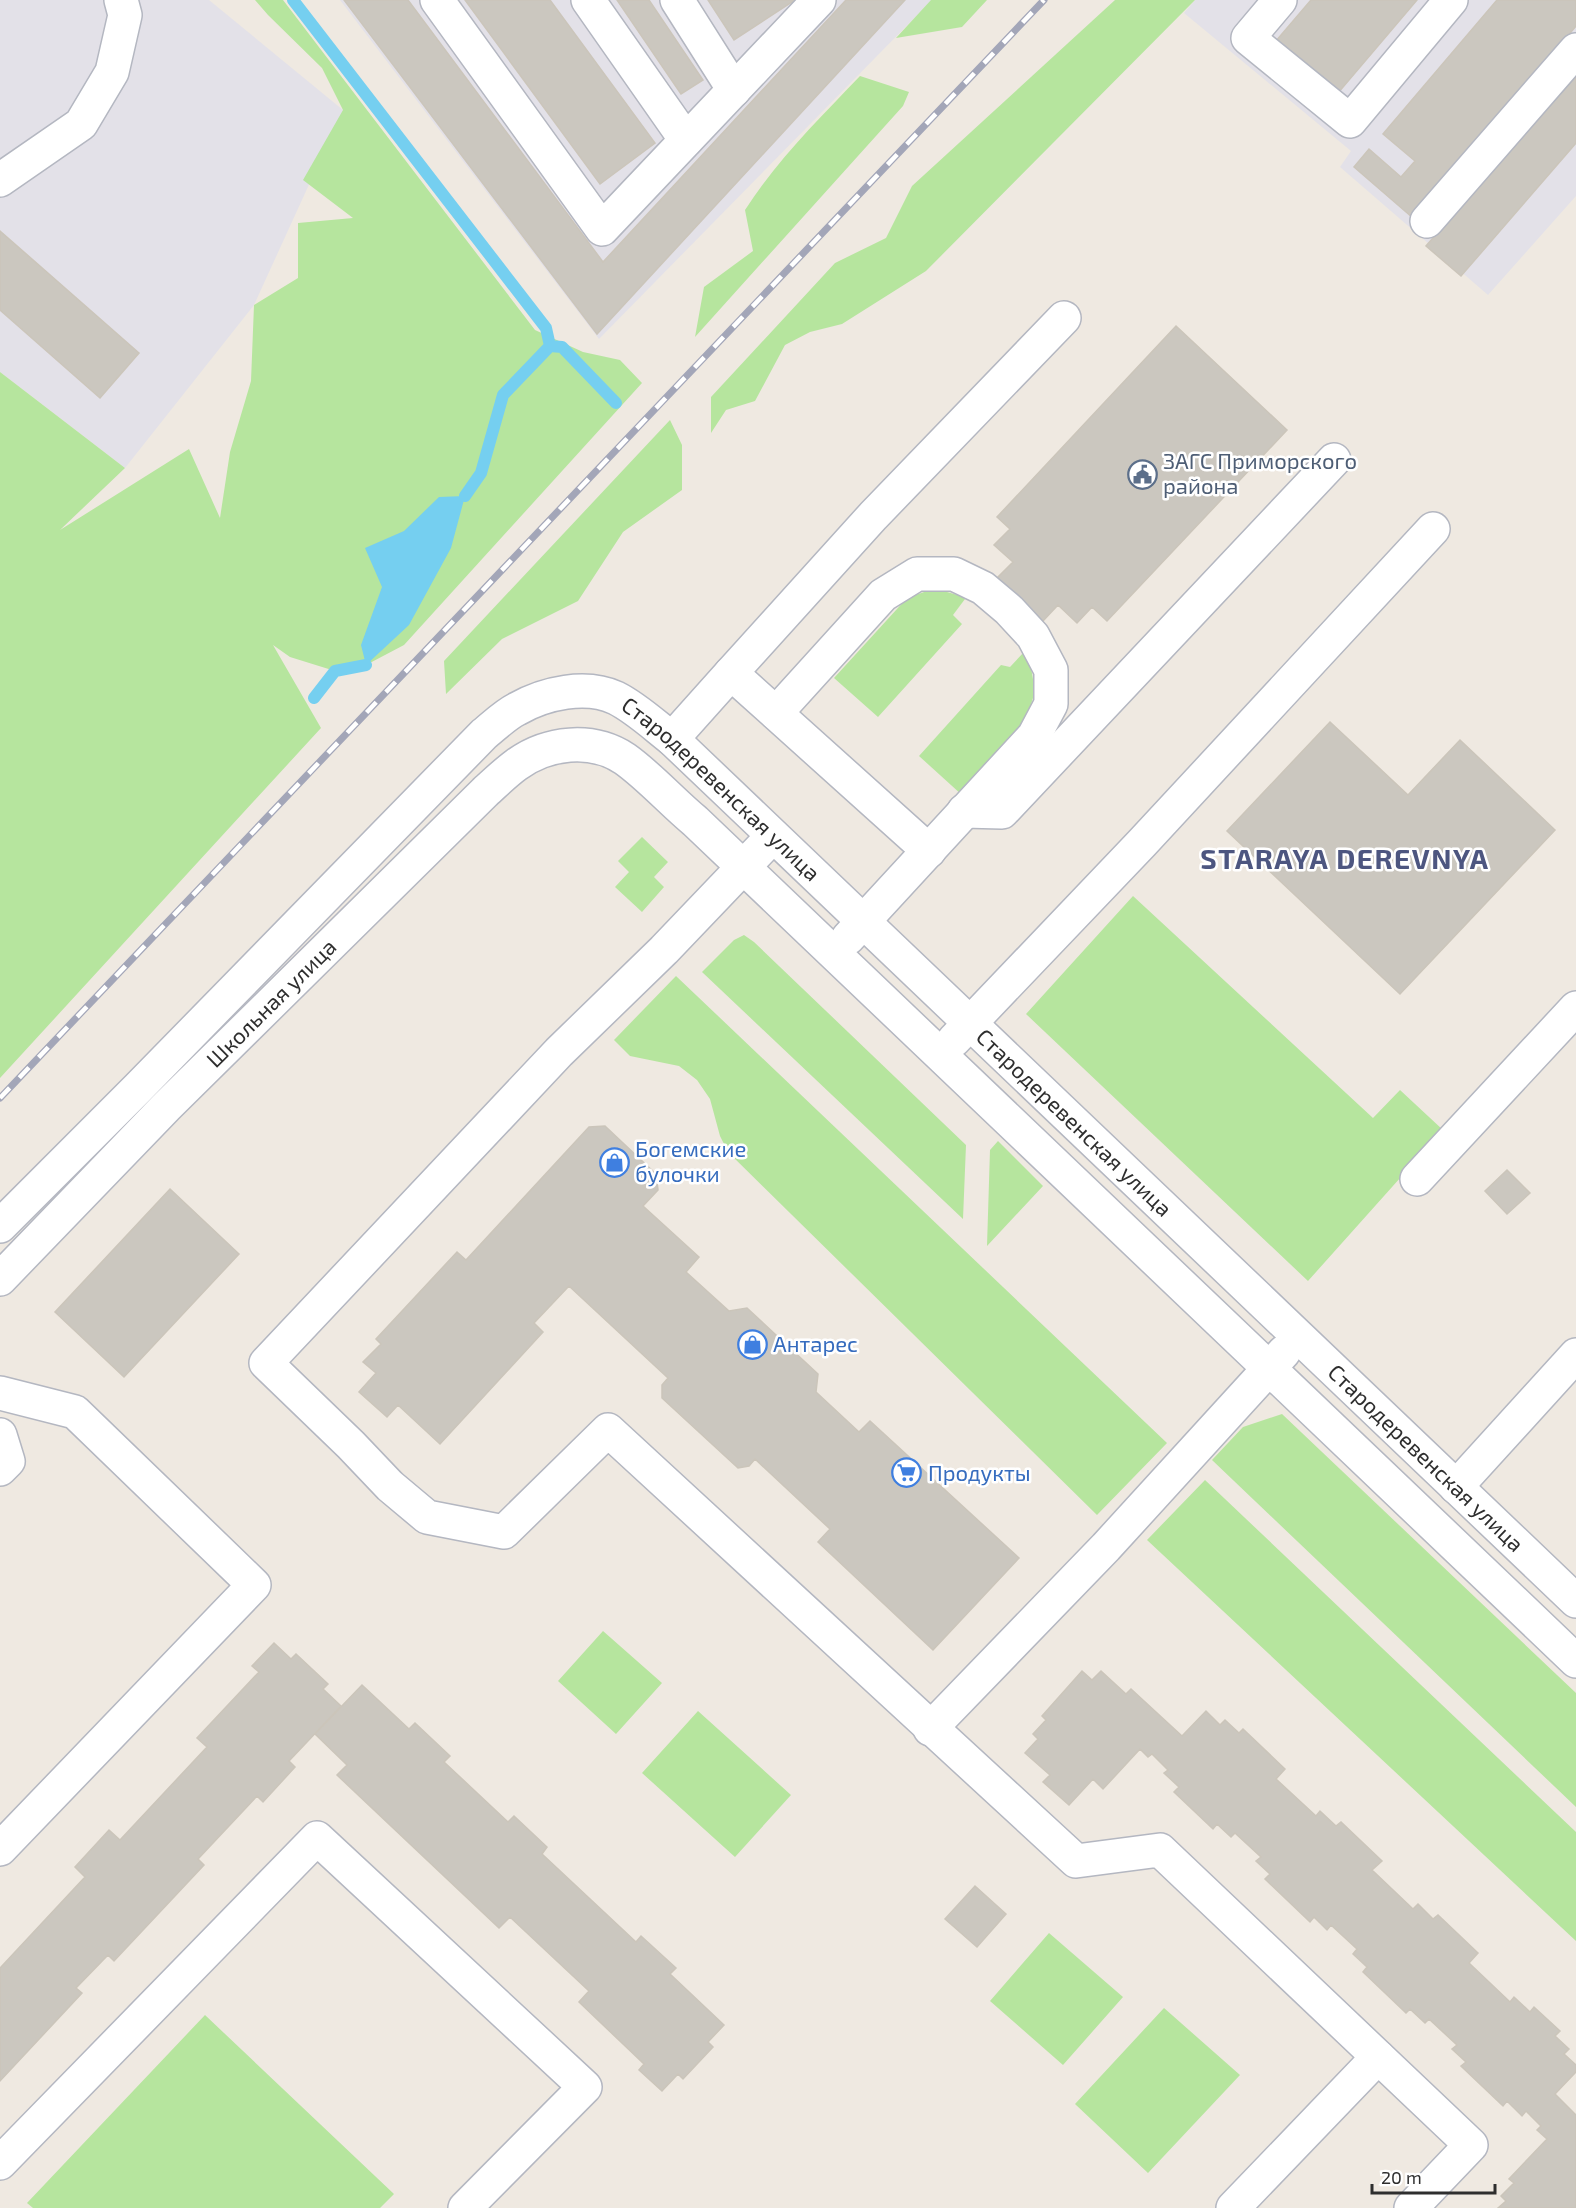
<svg xmlns="http://www.w3.org/2000/svg" width="1576" height="2208" viewBox="0 0 1576 2208" font-family="'Exo 2',sans-serif">
<style>
.industrial{fill:#e3e1e8}
.green{fill:#b6e59e}
.water{fill:#75cff0}
.lines{fill:none;stroke-linecap:round;stroke-linejoin:round}
.stream{stroke:#75cff0;stroke-width:12}
.building{fill:#cbc7bf;stroke:#cbc5ba;stroke-width:1.5}
.minor-casing{stroke:#b4b7c1;stroke-width:36}
.minor{stroke:#fff;stroke-width:33}
.rail-casing{stroke:#a3a6b8;stroke-width:7}
.rail{stroke:#fff;stroke-width:4.5;stroke-dasharray:14;stroke-linecap:butt}
.labels{text-anchor:middle;stroke-width:5;stroke-linejoin:round;paint-order:stroke}
.service-label{font-size:22px;fill:#4e5e75;stroke:#fff;text-anchor:start}
.street-label{font-size:22px;fill:#2e2e2e;stroke:#fff}
.shop-label{font-size:22px;fill:#366cbe;stroke:#fff;text-anchor:start}
.district-label{font-size:28px;font-weight:bold;letter-spacing:1.5px;fill:#4d5680;stroke:#fff}
</style>
<rect width="100%" height="100%" fill="#efe9e1"/>
<path class="industrial" d="M0,0H209L343,110L254,305L125,468L0,372Z
M340,0H932L599,339Z
M1195,0H1576V196L1488,295L1340,167L1351,151L1184,13Z"/>
<path class="green" d="M255,0H283L535,330L583,352L620,360L642,383L404,645L366,665L335,671L290,657L273,645L321,728L0,1078V372L125,468L60,530L189,449L220,518L230,452L251,381L254,305L298,278V223L353,218L303,180L343,110L322,68L268,15Z
M931,0H987L962,27L896,38Z
M1115,0H1195L926,271L842,324L810,332L785,345L755,401L726,410L711,433V397L835,263L886,238L912,186Z
M860,76L909,92L903,106L695,337L704,287L753,251L745,210C777,160 819,119 860,76Z
M670,420L682,445V490L623,532L578,601L502,639L446,694L444,661Z
M940,590L961,596L965,599L953,615L962,624L878,717L834,678L907,598L927,591Z
M1024,652L1030,662L1034,685L1033,698L1024,726L962,795L919,756L1001,665L1010,667Z
M642,837L668,862L654,877L664,887L642,912L615,887L629,872L618,861Z
M1133,896L1373,1118L1400,1090L1443,1130L1308,1281L1026,1014Z
M744,935L754,942L966,1145L963,1219L702,972L734,940Z
M676,976L1167,1443L1097,1515L728,1152L720,1136L710,1099L697,1080L679,1066L630,1056L614,1040Z
M998,1141L1043,1186L987,1246L990,1150Z
M1282,1414L1576,1693V1807L1212,1460L1243,1427Z
M1205,1480L1576,1832V1941L1147,1540Z
M603,1631L662,1683L616,1734L558,1681Z
M698,1711L791,1795L735,1857L642,1773Z
M1049,1933L1123,1997L1063,2065L990,2001Z
M1164,2008L1240,2075L1148,2173L1075,2104Z
M205,2015L394,2194L380,2208H33L27,2203Z"/>
<path class="water" d="M465,496L451,548L409,625L366,665L361,645L382,587L365,548L404,531L439,497Z"/>
<g class="lines">
<path class="stream" d="M293,0L546,328L550,346L562,347L616,403
M465,496L481,473L503,395L550,346
M314,698L335,671L366,665"/>
</g>
<path class="building" d="M344,0H408L603,262L846,0H905L597,334Z
M465,0H550L655,143L600,184Z
M617,0H649L703,80L681,94Z
M708,0H795L734,40Z
M1311,0H1417L1338,93L1276,41Z
M1497,0H1576V26L1413,218L1354,167L1369,149L1401,177L1415,161L1383,134Z
M1576,74V143L1461,276L1426,246Z
M0,231L139,353L100,398L0,310Z
M1176,326L1287,430L1107,621L1092,607L1077,623L1058,605L1043,621L997,578L1013,562L994,545L1010,529L997,517Z
M1330,722L1408,795L1460,740L1555,830L1400,994L1227,831Z
M605,1126L656,1174L658,1190L643,1206L699,1257L686,1272L729,1311L747,1308L818,1374L816,1392L859,1432L870,1421L1019,1558L933,1650L818,1542L830,1529L755,1459L749,1466L738,1468L662,1398V1385L668,1378L569,1286L534,1323L543,1332L440,1444L398,1405L387,1417L359,1392L376,1373L363,1362L381,1344L376,1339L457,1252L466,1260L589,1127Z
M1507,1170L1530,1193L1507,1214L1485,1191Z
M170,1189L239,1254L124,1377L55,1312Z
M274,1643L291,1659L296,1654L328,1684L323,1689L341,1706L289,1761L295,1767L263,1802L257,1796L198,1859L204,1865L114,1961L108,1955L76,1988L82,1993L0,2081V1968L85,1877L75,1867L109,1830L120,1840L207,1747L197,1738L259,1672L252,1666Z
M1082,1671L1092,1680L1101,1671L1126,1694L1131,1689L1182,1736L1206,1711L1220,1725L1225,1720L1239,1733L1243,1729L1285,1769L1276,1779L1316,1816L1320,1811L1336,1826L1341,1822L1382,1861L1372,1870L1413,1909L1418,1904L1433,1919L1438,1915L1478,1953L1469,1963L1510,2002L1514,1997L1530,2012L1534,2007L1560,2031L1555,2036L1569,2049L1564,2054L1576,2065V2072L1555,2094L1576,2115V2208H1498L1506,2201L1501,2196L1514,2183L1509,2179L1547,2139L1537,2130L1541,2126L1526,2111L1522,2116L1507,2101L1503,2106L1461,2066L1466,2062L1452,2049L1457,2045L1429,2019L1425,2023L1410,2009L1406,2013L1363,1972L1367,1967L1353,1954L1357,1949L1331,1925L1327,1930L1314,1917L1310,1922L1265,1879L1270,1874L1256,1861L1261,1857L1235,1833L1231,1837L1217,1824L1213,1829L1174,1792L1179,1787L1164,1773L1168,1770L1152,1754L1148,1757L1140,1749L1103,1789L1093,1779L1069,1805L1043,1782L1050,1775L1025,1753L1038,1739L1033,1734L1046,1720L1042,1716Z
M362,1685L409,1729L415,1723L450,1756L444,1762L508,1822L514,1816L547,1847L542,1854L636,1942L641,1936L676,1968L670,1974L724,2025L708,2042L713,2047L683,2079L678,2074L662,2091L639,2070L644,2064L579,2002L589,1991L510,1917L499,1928L337,1775L347,1765L315,1734Z
M975,1886L1006,1914L977,1947L945,1919Z"/>
<g class="lines">
<defs>
<g id="minor">
<path d="M437,0L602,229L819,0"/>
<path d="M588,0L686,140"/>
<path d="M677,0L734,90"/>
<path d="M1280,0L1248,38L1350,121L1451,0"/>
<path d="M0,180L81,124L112,72L125,15L121,0"/>
<path d="M1427,221L1576,50"/>
<path d="M776,713L883,595L917,574H954L983,588L1009,610L1033,636L1051,670V704L1034,736L848,938"/>
<path d="M672,739L731,673"/>
<path d="M964,811L1002,812L1334,460"/>
<path d="M773,836L664,950L559,1052L266,1363L351,1445L390,1486L427,1517L504,1532L608,1430L1076,1861L1160,1850L1471,2145L1411,2208"/>
<path d="M929,851L731,673L873,516L1064,318"/>
<path d="M954,1040L1142,843L1433,529"/>
<path d="M1417,1179L1576,1008"/>
<path id="s1" d="M0,1226L138,1088L484,734C494,726 505,715 517,709C545,693 586,684 616,698C636,708 654,725 672,739L1576,1601"/>
<path id="s2" d="M0,1279L166,1107L485,792C495,783 505,773 516,765C547,742 592,737 625,759C649,776 672,802 695,821L1576,1661"/>
<path d="M0,1393L75,1412L254,1585L0,1849"/>
<path d="M0,1435L8,1461L0,1469"/>
<path d="M1456,1487L1576,1355"/>
<path d="M930,1729L1106,1547L1284,1352"/>
<path d="M0,2163L317,1838L585,2087L465,2208"/>
<path d="M1233,2208L1378,2057"/>
</g>
</defs>
<use href="#minor" class="minor-casing"/>
<use href="#minor" class="minor"/>
<defs>
<path id="rail" d="M0,1098L1044,0"/>
</defs>
<use href="#rail" class="rail-casing"/>
<use href="#rail" class="rail"/>
</g>
<defs>
<symbol id="civic-ring" viewBox="-11 -11 22 22"><circle r="9.5" fill="#fff" stroke="#5c6f8a" stroke-width="1.5"/><path d="M-.6-6.5H3V-4.5H.6V-3L4-1V1h2V6H-6V1h2V-1L-.6-3ZM-1.2 2.5V6h2.4V2.5Z" fill="#5c6f8a"/></symbol>
<symbol id="shop-ring" viewBox="-11 -11 22 22"><circle r="9.5" fill="#fff" stroke="#3f7fe0" stroke-width="1.5"/><path d="M-5-2.5h2.3a2.7 3.5 0 0 1 5.4 0H5L5.5 6h-11ZM-1.5-2.5h3a1.5 2.3 0 0 0-3 0Z" fill="#3f7fe0"/></symbol>
<symbol id="supermarket-ring" viewBox="-11 -11 22 22"><circle r="9.5" fill="#fff" stroke="#3f7fe0" stroke-width="1.5"/><path d="M-6-5.5h2.5l.6 2H6L4.5 2H-2.5L-4.4-4H-6ZM-1.5 3.2a1.3 1.3 0 1 0 .1 0ZM3 3.2a1.3 1.3 0 1 0 .1 0Z" fill="#3f7fe0"/></symbol>
</defs>
<g fill-rule="evenodd">
<use href="#civic-ring" x="1126" y="458" width="33" height="33"/>
<use href="#shop-ring" x="598" y="1146" width="33" height="33"/>
<use href="#shop-ring" x="736" y="1328" width="33" height="33"/>
<use href="#supermarket-ring" x="890" y="1456" width="33" height="33"/>
</g>
<g class="labels">
<g class="service-label">
<text x="1163" y="469">ЗАГС Приморского<tspan x="1163" dy="25">района</tspan></text>
</g>
<g class="street-label">
<text dy="8" stroke="none"><textPath href="#s1" startOffset="974">Стародеревенская улица</textPath></text>
<text dy="8" stroke="none"><textPath href="#s2" startOffset="387">Школьная улица</textPath></text>
<text dy="8" stroke="none"><textPath href="#s1" startOffset="1460">Стародеревенская улица</textPath></text>
<text dy="8" stroke="none"><textPath href="#s1" startOffset="1946">Стародеревенская улица</textPath></text>
</g>
<g class="shop-label">
<text x="635" y="1157">Богемские<tspan x="635" dy="25">булочки</tspan></text>
<text x="773" y="1352">Антарес</text>
<text x="928" y="1481">Продукты</text>
</g>
<g class="district-label">
<text x="1345" y="869">STARAYA DEREVNYA</text>
</g>
</g>
<path d="M1372 2184v9h123v-9" fill="none" stroke="#2e2e2e" stroke-width="3"/>
<text x="1381" y="2184" font-size="18" fill="#2e2e2e" stroke="#ffffff" stroke-width="4.5" paint-order="stroke">20 m</text>
</svg>
